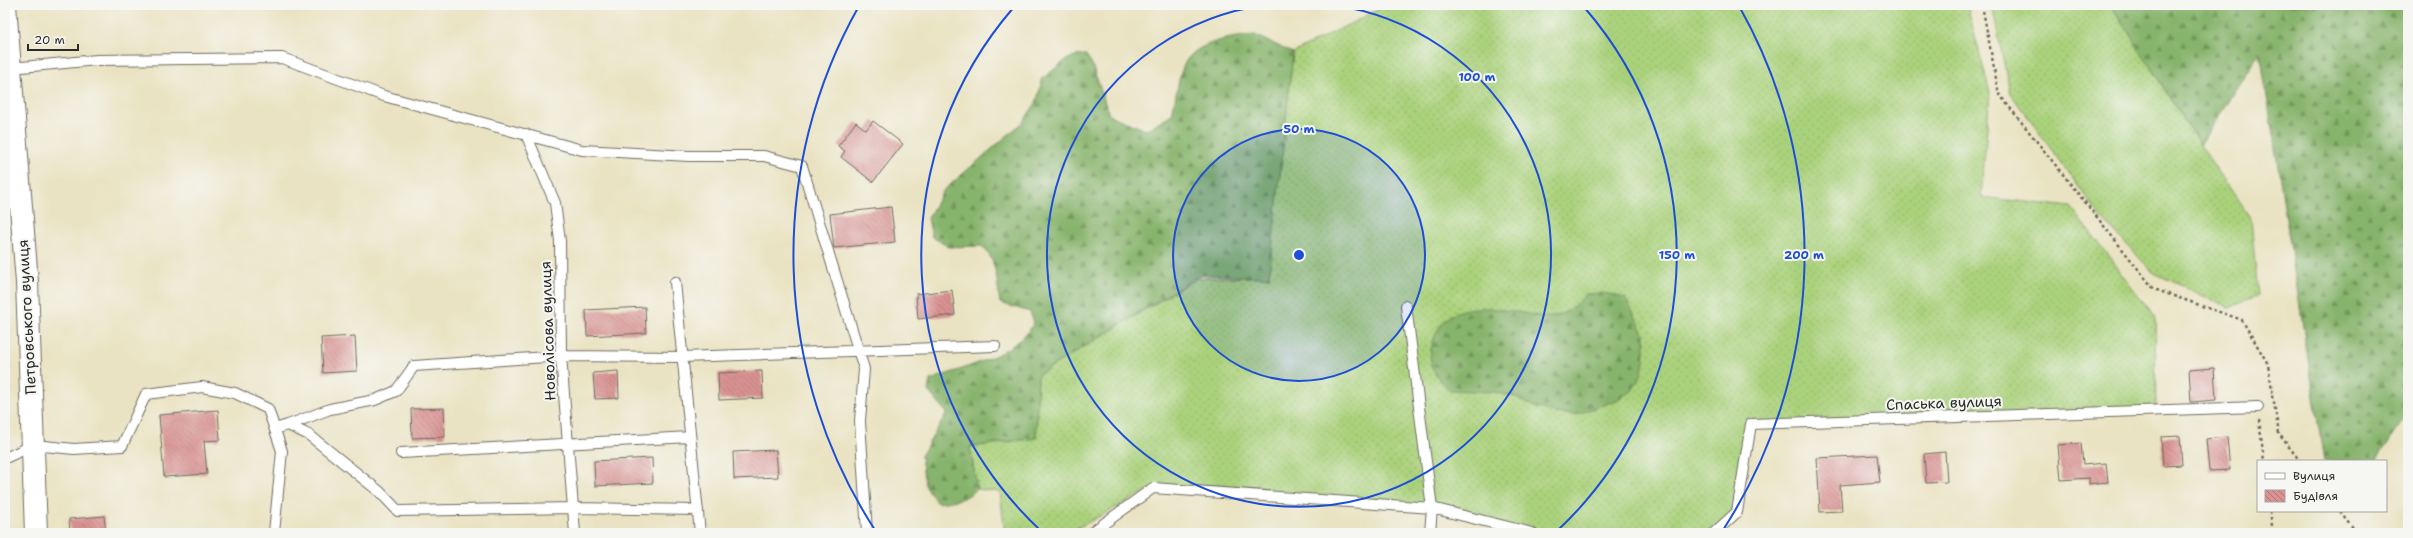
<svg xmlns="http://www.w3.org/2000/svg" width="2413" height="538" viewBox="0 0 2413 538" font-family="'Shantell Sans',sans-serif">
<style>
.grass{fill:url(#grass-dots);stroke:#6a7e54}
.forest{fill:url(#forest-firs);stroke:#59704c}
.building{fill:url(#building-back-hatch)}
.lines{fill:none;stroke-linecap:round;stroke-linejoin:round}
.service-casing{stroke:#6e6b60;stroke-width:12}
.secondary-casing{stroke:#6e6b60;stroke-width:24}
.path{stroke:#6e6b60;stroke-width:2.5;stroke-dasharray:3 3;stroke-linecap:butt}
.service{stroke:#fff;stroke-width:10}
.secondary{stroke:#fff;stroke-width:22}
.ring{fill:none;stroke:#1d4ed8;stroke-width:2}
.labels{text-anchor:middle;stroke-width:4;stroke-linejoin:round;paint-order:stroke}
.street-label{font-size:15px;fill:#2b2b2b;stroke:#f6f6f2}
.centre{fill:#1d4ed8;stroke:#f6f6f2;stroke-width:2}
.ring-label{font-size:12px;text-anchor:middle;font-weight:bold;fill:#1d4ed8;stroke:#f6f6f2;stroke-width:4;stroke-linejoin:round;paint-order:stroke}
</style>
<defs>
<pattern id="grass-dots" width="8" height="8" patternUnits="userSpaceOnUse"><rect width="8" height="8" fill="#aad27c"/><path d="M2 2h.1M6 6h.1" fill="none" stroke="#92b46b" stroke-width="1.8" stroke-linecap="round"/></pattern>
<pattern id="forest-firs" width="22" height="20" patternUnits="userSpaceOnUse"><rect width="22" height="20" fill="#87b46c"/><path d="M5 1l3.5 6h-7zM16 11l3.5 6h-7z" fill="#6f9359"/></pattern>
<pattern id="building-back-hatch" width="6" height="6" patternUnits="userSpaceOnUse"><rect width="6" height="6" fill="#d99291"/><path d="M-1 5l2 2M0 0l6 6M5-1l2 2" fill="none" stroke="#b07777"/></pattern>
</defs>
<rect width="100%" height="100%" fill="#f6f6f2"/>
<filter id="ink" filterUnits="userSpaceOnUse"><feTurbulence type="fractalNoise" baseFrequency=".025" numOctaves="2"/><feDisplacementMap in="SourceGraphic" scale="8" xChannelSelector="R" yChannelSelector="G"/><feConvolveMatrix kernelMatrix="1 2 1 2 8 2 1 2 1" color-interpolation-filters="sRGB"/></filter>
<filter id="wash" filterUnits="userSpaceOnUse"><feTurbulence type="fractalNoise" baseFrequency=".012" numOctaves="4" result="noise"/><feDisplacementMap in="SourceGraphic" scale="16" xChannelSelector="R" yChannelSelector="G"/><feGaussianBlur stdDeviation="0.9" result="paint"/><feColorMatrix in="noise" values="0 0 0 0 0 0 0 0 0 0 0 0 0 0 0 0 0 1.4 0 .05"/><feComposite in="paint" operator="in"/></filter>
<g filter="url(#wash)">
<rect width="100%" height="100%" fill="#eae3c3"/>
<path class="grass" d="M1387,5H1967L1990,93L1981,197L2071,207L2155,317L2156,411L1751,424L1737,512L1714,533H1532L1432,508L1153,488L1068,533H1005L1000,492L977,489L970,447L1036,438L1038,375L1197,278L1269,277L1293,53Z
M1992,5H2111L2200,145L2251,219L2258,296L2230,308L2154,273L2102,219L2010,93Z"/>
<path class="forest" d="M2111,5H2408V413L2376,461H2324L2260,52L2200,145Z
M1255,35L1293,53L1269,277L1200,275L1038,375L1036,438L970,447L977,489C965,500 954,501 937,503L925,485L921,456L947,413L928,391L930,380C962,368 1018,355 1034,322L1030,312L1000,303C997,283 997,259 982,246L949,247L932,237L928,218L943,191L1023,122L1036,103L1043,78L1066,60L1075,56L1086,55L1092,64L1109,115L1146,130L1172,114C1175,102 1179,73 1185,63C1197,41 1233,37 1255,35Z
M1604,293L1625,298L1644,333L1645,353L1642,373L1632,391L1614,401L1575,415L1555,413L1534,407L1516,397L1492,392L1450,390C1435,377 1427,366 1432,345C1446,295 1490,308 1529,314C1536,315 1544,318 1551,317C1565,316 1576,304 1586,294Z"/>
<g id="blocks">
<path class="building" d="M873,121L903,144L873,182L841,157L845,151L838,146L856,122L866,130Z
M891,207L895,242L834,248L830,214Z
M952,290L955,315L918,319L916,294Z
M645,307L646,333L587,336L586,310Z
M355,336L357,371L323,373L321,338Z
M2214,368L2216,400L2191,402L2189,370Z
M618,371L619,398L595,399L593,373Z
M762,371L763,398L719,400L718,373Z
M444,408L445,437L412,438L411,409Z
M218,410L220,440L204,441L207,474L164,477L159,415Z
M2180,436L2182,465L2163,466L2161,437Z
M2227,437L2230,470L2209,471L2206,439Z
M2081,443L2083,465L2106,463L2108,482L2089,484V478L2061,480L2058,445Z
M776,450L778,477L734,479L733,452Z
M1945,452L1947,482L1926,483L1924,454Z
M1877,455L1880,482L1840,485L1842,511L1820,512L1817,458Z
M652,458L653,483L595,486L594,461Z
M104,516L106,533H70L69,519Z"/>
</g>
</g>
<g filter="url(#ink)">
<use href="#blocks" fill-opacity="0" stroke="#6e6b60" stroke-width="1"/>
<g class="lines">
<defs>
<path id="service" d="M11,68L97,60L282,58L384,96L582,150L689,156H764L802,166L864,369L860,421L867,533
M526,134L555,203L560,241L561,356L575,533
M675,282L700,533
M1406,306L1432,508L1430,533
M288,425L330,409L375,400L396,391L414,366L561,356L682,357L995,346
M275,429L288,425L309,435L380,492L398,511L573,508L698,510
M401,453L690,437
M5,458L34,445L74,449L122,446L146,394L202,387L235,393L268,409L282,451L274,533
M1091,533L1153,488L1432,508L1532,533
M1714,533L1737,512L1751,424L2258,407"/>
<path id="secondary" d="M5,5L27,282L36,533"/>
</defs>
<use href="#service" class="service-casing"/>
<use href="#secondary" class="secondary-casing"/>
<path class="path" d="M1982,5L1999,94L2154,289L2242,320L2268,364L2279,434L2300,461
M2259,420L2264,461
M2270,511L2273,533
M2340,511L2357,533"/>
<use href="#service" class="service"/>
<use href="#secondary" class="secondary"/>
</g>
</g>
<circle cx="1299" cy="255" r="126" fill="#1d4ed8" fill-opacity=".12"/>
<g class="ring">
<circle cx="1299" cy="255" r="126"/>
<path d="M1332 5A252 252 0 1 1 1266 5"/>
<path d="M1041 531A378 378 0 0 1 1014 7M1584 7A378 378 0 0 1 1557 531"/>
<path d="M875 530A505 505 0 0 1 859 6M1739 6A505 505 0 0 1 1723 530"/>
</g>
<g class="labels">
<g class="street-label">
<text transform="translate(27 317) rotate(-93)" y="5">Петровського вулиця</text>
<text transform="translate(548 331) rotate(-92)" y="5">Новолісова вулиця</text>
<text transform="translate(1944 403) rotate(-2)" y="5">Спаська вулиця</text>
</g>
</g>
<circle cx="1299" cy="255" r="6" class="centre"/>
<g class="ring-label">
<text x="1477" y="81">100 m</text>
<text x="1299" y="133">50 m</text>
<text x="1677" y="259">150 m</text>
<text x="1804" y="259">200 m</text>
</g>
<rect width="2413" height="538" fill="none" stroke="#f6f6f2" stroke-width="20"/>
<rect x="2257" y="460" width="130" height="52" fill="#f6f6f2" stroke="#a5a5a2"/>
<rect x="2265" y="473" width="20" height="6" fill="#ffffff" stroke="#a5a5a2"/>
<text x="2293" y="480" font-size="12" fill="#2b2b2b">Вулиця</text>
<rect x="2265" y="490" width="20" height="12" fill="url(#building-back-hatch)" stroke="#a5a5a2"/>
<text x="2293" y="500" font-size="12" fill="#2b2b2b">Будівля</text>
<path d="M28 44v6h50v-6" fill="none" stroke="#2b2b2b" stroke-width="2"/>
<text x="34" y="44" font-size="12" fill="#2b2b2b" stroke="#f6f6f2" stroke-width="3" paint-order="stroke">20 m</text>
</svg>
